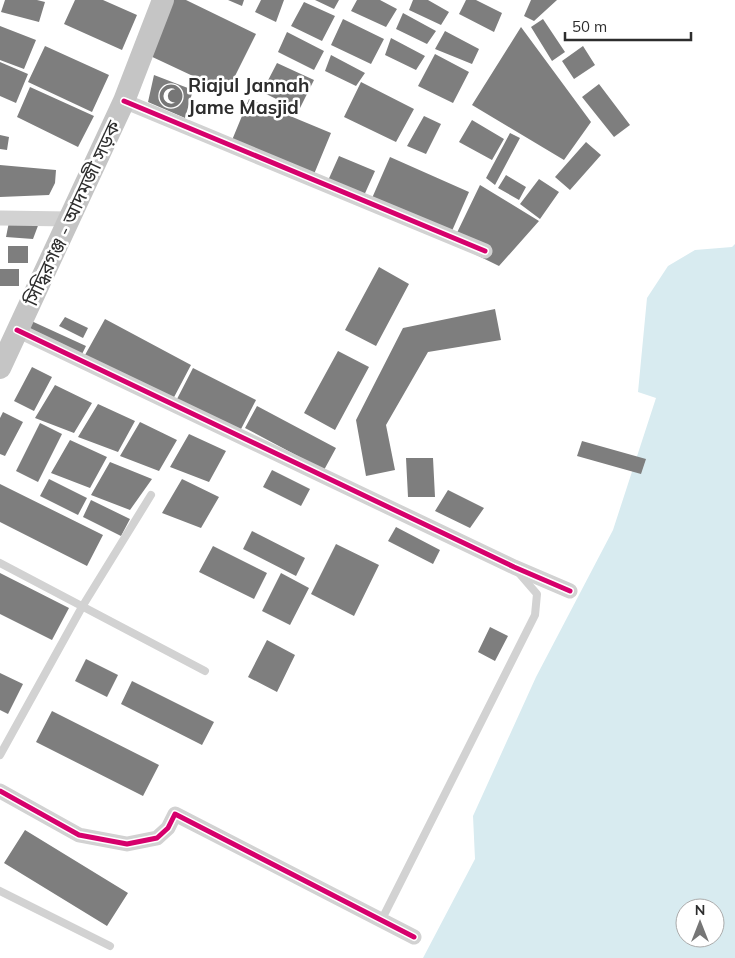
<svg xmlns="http://www.w3.org/2000/svg" width="735" height="958" viewBox="0 0 735 958" font-family="Mulish,'Noto Sans Bengali',sans-serif">
<style>
.water{fill:#d8ebf0;fill-rule:evenodd}
.building{fill:#7e7e7e}
.lines{fill:none;stroke-linecap:round;stroke-linejoin:round}
.service{stroke:#d2d2d2;stroke-width:8}
.minor{stroke:#d2d2d2;stroke-width:15}
.primary{stroke:#c5c5c5;stroke-width:22}
.cycleway-casing{stroke:#fff;stroke-width:8}
.cycleway{stroke:#d6006c;stroke-width:5}
.labels{text-anchor:middle;stroke-width:5;stroke-linejoin:round;paint-order:stroke}
.poi-label{font-size:19px;font-weight:bold;fill:#2d2d2d;stroke:#fff;text-anchor:start}
.street-label{font-size:19px;fill:#2d2d2d;stroke:#fff}
</style>
<rect width="100%" height="100%" fill="#fff"/>
<path class="water" d="M735,244V958H423L475,859L473,816L536,677L613,530L656,398L638,392L647,298L668,266L695,250L732,247ZM685,908H715V938H685Z"/>
<path class="building" d="M5,0H37L45,2L39,22L1,12Z
M75,0H103L137,15L122,50L64,24Z
M173,0H186L256,34L227,92L146,54Z
M228,0H244L242,6Z
M261,0H284L276,22L255,12Z
M315,0H339L334,9Z
M357,0H380L397,9L386,27L351,11Z
M413,0H428L449,12L441,25L409,10Z
M466,0H476L502,13L494,32L459,14Z
M531,0H557L534,21L524,16Z
M304,2L335,16L322,41L291,26Z
M403,13L436,31L427,44L396,29Z
M343,19L384,39L371,64L331,45Z
M543,19L565,52L552,61L531,27Z
M0,26L36,40L24,69L0,60Z
M521,27L591,122L564,160L472,105Z
M445,31L479,49L472,64L435,49Z
M287,32L324,51L314,70L278,52Z
M391,38L425,56L416,70L385,55Z
M45,46L109,75L92,112L28,82Z
M583,46L595,65L574,79L562,61Z
M435,54L469,72L453,103L418,86Z
M331,55L365,73L356,86L325,71Z
M0,62L28,74L16,103L0,96Z
M277,63L314,80L299,110L262,92Z
M154,75L193,90L185,118L148,102Z
M361,82L414,109L396,142L344,117Z
M599,84L630,125L614,137L582,97Z
M30,87L94,116L78,147L17,117Z
M249,99L331,133L312,179L230,145Z
M424,116L441,124L426,154L407,146Z
M472,120L504,139L492,160L459,142Z
M510,133L520,138L495,185L486,178Z
M0,135L9,137L7,150L0,149Z
M586,142L601,155L570,190L555,177Z
M339,156L375,171L362,200L326,185Z
M390,157L469,192L448,240L369,205Z
M0,165L56,170L55,183L49,195L0,197Z
M506,175L526,187L519,200L498,188Z
M539,179L559,192L540,219L520,204Z
M480,185L539,221L499,266L452,243Z
M9,222L39,223L33,239L6,237Z
M8,246H28V263H8Z
M379,267L409,284L376,346L345,330Z
M0,269H19V286H0Z
M495,309L501,340L428,352L386,425L395,470L366,476L356,420L403,328Z
M65,317L88,328L83,338L59,326Z
M27,319L86,346L81,356L22,329Z
M105,319L191,365L172,401L85,355Z
M338,351L369,367L335,430L304,413Z
M32,367L52,377L34,411L14,401Z
M193,368L256,400L240,431L177,399Z
M55,385L92,403L74,433L35,418Z
M98,404L135,421L118,452L78,437Z
M257,406L336,448L324,470L245,428Z
M3,412L23,422L5,456L0,454V418Z
M140,422L177,440L159,471L120,456Z
M40,423L62,434L38,482L16,471Z
M189,434L226,451L209,482L170,467Z
M70,440L107,457L90,488L51,473Z
M582,441L646,459L641,474L577,456Z
M406,458H433L435,497H408Z
M110,462L152,479L130,510L91,495Z
M272,470L310,489L301,506L263,487Z
M49,479L87,498L78,515L40,496Z
M182,479L219,497L201,528L162,513Z
M0,484L103,535L87,566L0,522Z
M448,490L484,508L470,528L435,511Z
M91,500L130,519L121,536L83,517Z
M396,527L440,550L433,564L388,541Z
M252,531L305,558L296,576L243,549Z
M336,544L379,565L354,616L311,594Z
M213,546L267,573L254,599L199,572Z
M0,573L69,608L52,640L0,614Z
M281,573L309,588L290,625L262,611Z
M490,627L508,636L495,661L478,652Z
M267,640L295,655L277,692L248,677Z
M86,659L118,675L107,697L75,681Z
M0,673L23,684L8,714L0,710Z
M132,681L214,722L202,745L121,704Z
M52,711L159,765L143,796L36,742Z
M25,830L128,893L107,926L4,863Z"/>
<g class="lines">
<path class="service" d="M0,563L205,671
M0,755L82,607L151,495
M0,891L110,946
M381,921L535,615L537,594L518,572"/>
<path class="minor" d="M124,101L485,251
M0,218L70,219
M17,330L514,567L570,591
M0,791L79,835L127,844L157,838L168,828L175,814L414,937"/>
<path class="primary" d="M0,368L124,101L163,0"/>
<defs>
<path id="cycleway" d="M124,101L485,251
M17,330L514,567L570,591
M0,791L79,835L127,844L157,838L168,828L175,814L414,937"/>
</defs>
<use href="#cycleway" class="cycleway-casing"/>
<use href="#cycleway" class="cycleway"/>
</g>
<defs>
<symbol id="mosque-disc" viewBox="-11 -11 22 22"><circle r="9.5" fill="#767676" stroke="#fff"/><path d="M3.5-4.9A6 6 0 1 0 3.5 4.9A5 5 0 1 1 3.5-4.9Z" fill="#fff"/></symbol>
</defs>
<g fill-rule="evenodd">
<use href="#mosque-disc" x="157" y="82" width="28" height="28"/>
</g>
<g class="labels">
<g class="poi-label">
<text x="188" y="92">Riajul Jannah<tspan x="188" dy="22">Jame Masjid</tspan></text>
</g>
<g class="street-label">
<text transform="translate(72 213) rotate(-65)" y="7">সিদ্ধিরগঞ্জ - আদমজী সড়ক</text>
</g>
</g>
<g transform="translate(700 923)"><circle r="24" fill="#ffffff" stroke="#ababab"/>
<path d="M0-4L9 19L0 12L-9 19Z" fill="#767676"/>
<text y="-8" font-size="14" font-weight="bold" text-anchor="middle" fill="#2d2d2d">N</text>
</g>
<path d="M565 32v8h126v-8" fill="none" stroke="#2d2d2d" stroke-width="2.5"/>
<text x="572" y="32" font-size="15" fill="#2d2d2d" stroke="#ffffff" stroke-width="4" paint-order="stroke">50 m</text>
</svg>
